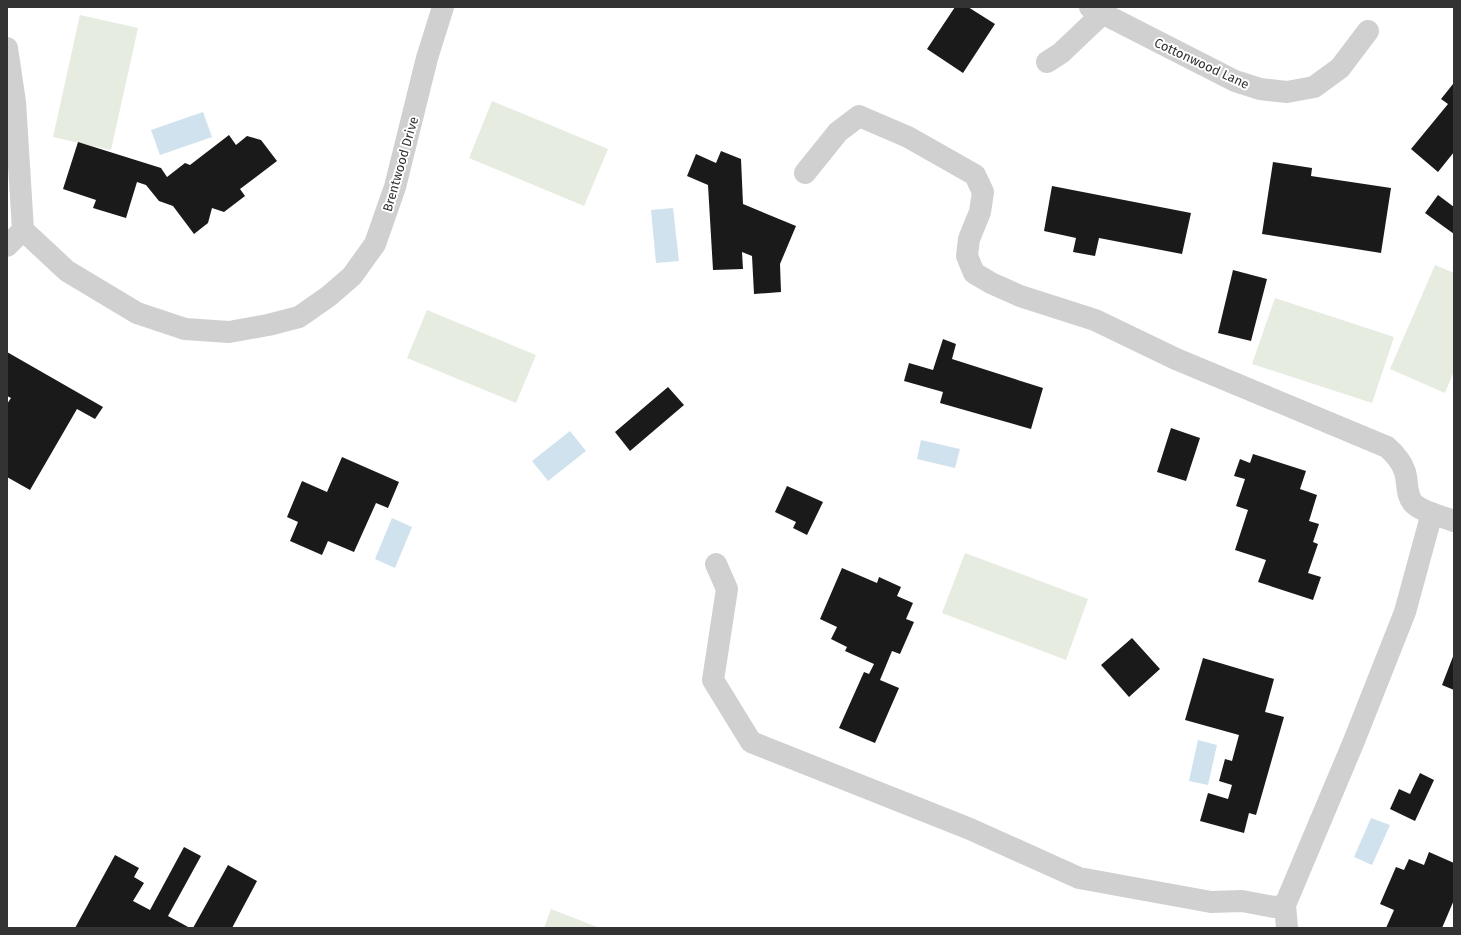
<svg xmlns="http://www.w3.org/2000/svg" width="1461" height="935" viewBox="0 0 1461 935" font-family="'Fira Sans',sans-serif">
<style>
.green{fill:#e6ecdf}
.water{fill:#cfe2ee}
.building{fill:#1a1a1a}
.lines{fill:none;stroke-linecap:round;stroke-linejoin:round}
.minor{stroke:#d0d0d0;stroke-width:22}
.labels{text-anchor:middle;stroke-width:4;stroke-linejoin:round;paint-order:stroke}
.street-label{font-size:13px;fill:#333;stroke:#fff}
</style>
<rect width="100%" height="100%" fill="#fff"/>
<path class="green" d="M80,15L138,28L111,150L53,137Z
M492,101L608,149L584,206L469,158Z
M1435,265L1454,273V371L1445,393L1390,369Z
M1275,298L1394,337L1372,403L1252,364Z
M427,310L536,355L516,403L407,358Z
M965,553L1088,599L1066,660L942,613Z
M551,909L600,928H544Z"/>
<path class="water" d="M203,112L212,137L160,155L151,130Z
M673,208L679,261L656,263L651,210Z
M570,431L586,451L548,481L532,461Z
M921,440L960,449L955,468L917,459Z
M392,518L412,527L395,568L375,559Z
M1198,740L1217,745L1208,785L1189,781Z
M1371,818L1390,825L1372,865L1354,857Z"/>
<path class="building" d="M955,7H968L995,24L963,73L927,49Z
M1453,84L1454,152L1438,172L1411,149L1448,104L1441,99Z
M229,135L236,145L247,136L261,140L277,161L240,189L245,196L224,212L212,208L208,223L194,234L173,206L159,201L146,185L137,182L126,218L93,208L96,200L63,189L78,142L161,168L167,177L185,163L190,165Z
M721,151L741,159L743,204L796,226L780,264L781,292L754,294L752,256L742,252L743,269L713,270L708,185L687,176L696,154L716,163Z
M1273,162L1312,168L1311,176L1391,188L1381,253L1262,234Z
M1052,186L1191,213L1182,254L1099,238L1095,256L1073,252L1076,238L1044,231Z
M1438,195L1454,207V234L1425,213Z
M1233,270L1267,279L1251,341L1218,333Z
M943,339L956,344L952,359L1043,388L1031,429L940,403L943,392L904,381L909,363L933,370Z
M7,352L103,407L95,419L77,409L30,490L7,477V404L11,398L7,396Z
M668,387L684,405L630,451L615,432Z
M1171,428L1200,438L1186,481L1157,472Z
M1253,454L1306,471L1300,489L1317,495L1309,521L1319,524L1313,542L1318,544L1308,573L1321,577L1313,600L1258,582L1266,560L1235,550L1248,510L1236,506L1245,479L1234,476L1240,459L1250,463Z
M342,457L399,482L388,508L376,503L354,552L328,541L322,555L290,541L298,522L287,517L302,481L327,492Z
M787,486L823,502L807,535L793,528L796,522L775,512Z
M842,568L877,583L879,577L901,587L897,596L913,603L906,619L914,622L900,654L892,651L880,680L899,688L875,743L839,728L864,672L869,674L874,664L845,651L847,647L831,639L837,627L820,619Z
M1132,638L1160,669L1129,697L1101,665Z
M1454,654V690L1442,685Z
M1203,658L1274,679L1265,712L1284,717L1256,815L1249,813L1244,833L1200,821L1208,793L1228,799L1232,785L1219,781L1225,759L1232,761L1239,735L1185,720Z
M1420,773L1434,780L1415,821L1390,809L1399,789L1410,794Z
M184,847L201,856L168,916L190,928H75L115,855L139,868L134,877L144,883L133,901L150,910Z
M1429,852L1454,863V900L1442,928H1386L1394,910L1380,904L1396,867L1404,870L1409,859L1424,865Z
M228,865L257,881L232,928H193Z"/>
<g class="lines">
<path class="minor" d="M1090,7L1235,81L1260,89L1287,92L1314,87L1340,68L1368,31
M7,48L15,102L23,230L7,246
M1047,62L1061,53L1102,14
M805,173L838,132L859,116L908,137L975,175L983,192L980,212L969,239L967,256L974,273L991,283L1020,296L1095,320L1176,359L1387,447C1395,454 1402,462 1405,472C1408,482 1406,497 1414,504C1424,513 1442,516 1454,521
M23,230L67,271L137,313L185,329L229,332L268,325L299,317L329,296L352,276L375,244L395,187L427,58L443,7
M716,564L727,589L713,680L751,742L970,829L1079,878L1211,902L1242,901L1274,907L1285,905L1354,741L1405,612L1432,513
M1285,905L1287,928"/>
</g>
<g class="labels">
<g class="street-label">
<text transform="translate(1202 63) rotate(25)" y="5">Cottonwood Lane</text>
<text transform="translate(400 164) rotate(-74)" y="5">Brentwood Drive</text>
</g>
</g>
<rect width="1461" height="935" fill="none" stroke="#333333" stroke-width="16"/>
</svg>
